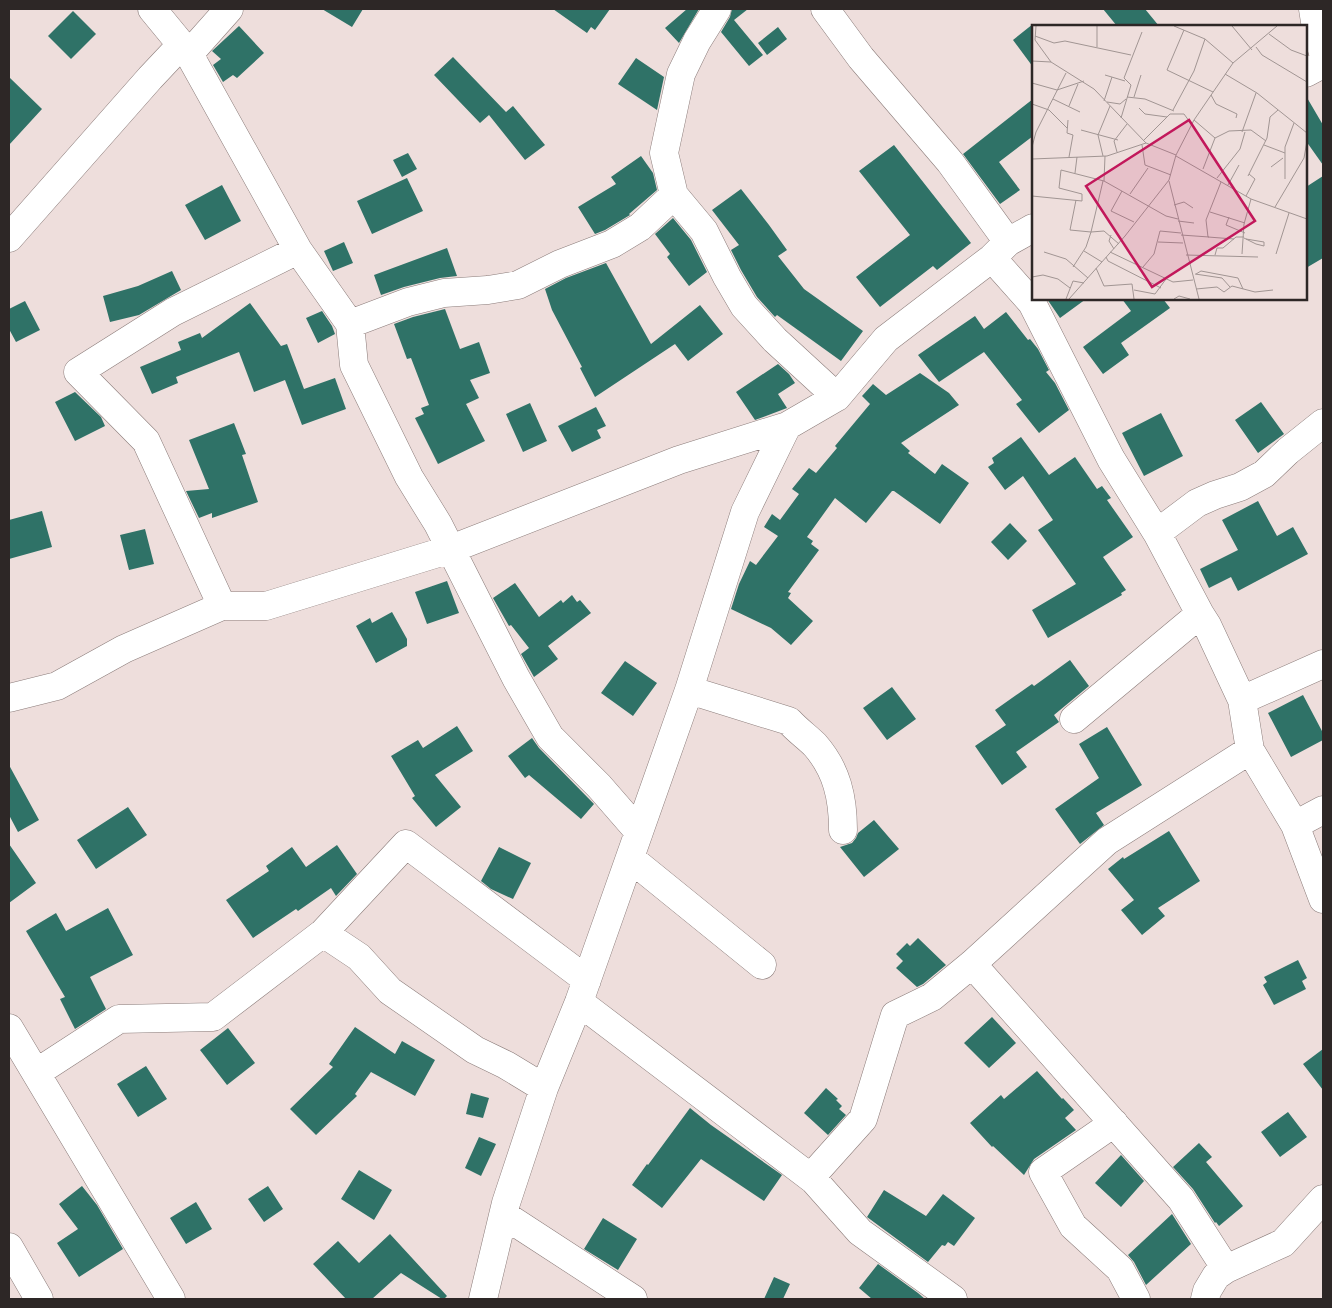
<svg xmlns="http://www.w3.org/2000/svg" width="1332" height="1308" viewBox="0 0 1332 1308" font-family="Roboto,sans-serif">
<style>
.building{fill:#2f7267}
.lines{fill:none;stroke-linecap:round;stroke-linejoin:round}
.minor-casing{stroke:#8b7c7a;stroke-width:29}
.minor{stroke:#fff;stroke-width:28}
.inset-road{fill:none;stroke:#a19593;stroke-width:1}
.view{fill:#c2185b;fill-opacity:0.15;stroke:#c2185b;stroke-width:2.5}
.inset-edge{fill:none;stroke:#2d2726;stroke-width:2.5}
</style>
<rect width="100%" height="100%" fill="#eededc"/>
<path class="building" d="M322,9H363L352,27Z
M553,9H610L595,30L591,27L587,33Z
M687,9H699L679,43L665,28Z
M732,9H748L734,20L763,55L749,66L721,32L730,17Z
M1103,9H1145L1159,26H1117Z
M73,11L96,34L71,59L48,36Z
M1033,24V67L1013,40Z
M239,26L264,53L237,78L233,75L223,82L213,65L221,59L212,51Z
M778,27L787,39L767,55L758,43Z
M453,57L506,112L513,106L545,145L525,160L489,115L480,123L434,75Z
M636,58L664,77L657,110L618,84Z
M9,77L42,109L9,145Z
M1306,96L1323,125V165L1306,141Z
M1033,99V136L999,162L1020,190L1000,204L963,154Z
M894,145L971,243L937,270L933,266L880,307L856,277L910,235L859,171Z
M408,153L417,169L402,177L393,160Z
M641,156L653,173L657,190L629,214L630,215L605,230L595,234L578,207L616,184L611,177Z
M1323,176V258L1306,268V187Z
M407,178L423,211L372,234L357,201Z
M222,185L241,221L205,240L185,205Z
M741,189L769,225L787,250L778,256L804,289L863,331L841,361L777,315L775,317L757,297L741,270L731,250L739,245L712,210Z
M673,218L691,240L707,272L689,286L667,257L670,254L655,234Z
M344,242L353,263L333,271L324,251Z
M447,248L457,276L440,278L404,287L381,295L374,275Z
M606,263L651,344L700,305L723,334L688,361L675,344L595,397L580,368L582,367L552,310L545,289L566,278Z
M172,271L181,290L139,315L110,322L103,296L138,286Z
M1047,299H1086L1060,318Z
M1122,299H1163L1170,308L1121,343L1129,355L1103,374L1083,347L1131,311Z
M25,301L40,330L16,342L9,329V309Z
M250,303L281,346L287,344L304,389L335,378L346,409L302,425L285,380L254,392L239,352L176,377L178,383L152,394L140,367L181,350L178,342L200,333L202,338Z
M445,309L460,349L479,342L490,373L470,380L479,398L466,404L485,441L438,464L415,418L424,414L421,408L429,405L411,358L407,359L394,324L413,317Z
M322,311L332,326L335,334L318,343L306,318Z
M1006,312L1028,340L1030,339L1038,349L1049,370L1046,372L1055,383L1069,410L1039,433L1016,404L1022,400L984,352L939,382L918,355L975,316L984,329Z
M778,364L789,374L795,383L778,394L787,408L755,420L736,392Z
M920,373L949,393L959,405L901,443L910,451L908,453L935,474L942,464L969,483L940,524L894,491H892L866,523L835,498L807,537L813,541L811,544L819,550L788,592L791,593L788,598L813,621L791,645L771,628L731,609L739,584L750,561L756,565L778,536L764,527L772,514L780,520L799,494L792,489L809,468L816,473L837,448L835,446L870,404L862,396L873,384L886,395Z
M75,392L101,417L105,426L75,441L55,402Z
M1261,402L1284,434L1258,453L1235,420Z
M530,403L547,441L523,452L506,414Z
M596,407L606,426L597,430L601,438L572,452L558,426Z
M1161,413L1183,456L1144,476L1122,433Z
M234,423L246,454L242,455L258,502L212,518V513L199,518L186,491L209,489L189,440Z
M1021,437L1049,475L1075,457L1097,489L1102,486L1111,498L1107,500L1133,537L1103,557L1126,590L1121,593L1122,595L1048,638L1032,610L1076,584L1038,530L1053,520L1023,476L1005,490L988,467L994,463L992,458Z
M1258,501L1277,536L1293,527L1308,554L1238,591L1231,577L1209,588L1200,569L1238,550L1222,520Z
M42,511L52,547L9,559V520Z
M1010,523L1027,541L1008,560L991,542Z
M145,529L154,564L129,570L120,535Z
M447,581L459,613L427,624L415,592Z
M515,583L539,617L561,600L563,603L572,595L577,602L580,600L591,613L548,646L558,659L534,677L521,654L529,648L511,625L509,626L493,598Z
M392,612L407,639V646L376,663L356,626L370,618L372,623Z
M1070,660L1089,686L1054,715L1059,722L1016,752L1027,767L1002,785L975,746L1006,725L995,710L1032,684L1034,686Z
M625,661L657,683L633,716L601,693Z
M892,687L916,719L887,740L863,708Z
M1303,695L1323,733V740L1291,757L1268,713Z
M457,726L473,751L435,775L461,807L436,827L412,798L415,796L391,756L418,740L423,748Z
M1107,727L1142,785L1096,813L1104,825L1080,844L1055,809L1099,778L1079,744Z
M532,738L539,748L594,804L581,819L529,775L525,778L508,756Z
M9,765L39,820L18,832L9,815Z
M128,807L147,835L96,869L77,840Z
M874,820L899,849L864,877L840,847L852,843L856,838L858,833Z
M1169,831L1200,881L1158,908L1165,916L1142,935L1121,910L1134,900L1108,869L1123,857L1124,859Z
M9,844L36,883L9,903Z
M337,845L357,874L336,896L331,888L298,911L296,909L253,938L226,900L269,871L266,866L292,847L306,867Z
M499,847L531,863L513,899L491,889L481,881Z
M108,908L133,955L90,977L106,1009L75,1029L60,999L65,997L26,931L56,913L66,931Z
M918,938L946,965L923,984L917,987L896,968L903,961L896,954L907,943L910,946Z
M1298,960L1307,978L1302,981L1306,989L1274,1005L1263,985L1267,982L1264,977Z
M992,1017L1016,1043L989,1068L964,1043Z
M355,1027L395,1054L402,1041L435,1060L415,1096L371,1072L355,1094L357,1096L316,1135L290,1109L333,1067L329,1064Z
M228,1028L255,1063L227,1085L200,1050Z
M1323,1049V1090L1303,1064Z
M146,1066L167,1099L138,1117L117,1084Z
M1037,1071L1062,1099L1063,1098L1074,1110L1065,1118L1076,1130L1034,1159L1024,1175L993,1146L992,1147L970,1123L1001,1095L1004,1099Z
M826,1088L838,1099L836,1100L842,1106L839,1109L846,1115L828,1135L804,1113Z
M471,1093L489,1098L483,1118L466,1114Z
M690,1108L711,1125L782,1175L764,1201L701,1159L662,1208L632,1185L647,1164L648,1165Z
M1288,1112L1307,1137L1280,1157L1261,1132Z
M479,1137L496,1144L481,1176L465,1168Z
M1199,1143L1212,1157L1206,1162L1243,1206L1219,1226L1216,1222L1215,1223L1193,1189L1173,1167Z
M1121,1155L1144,1181L1121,1207L1095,1183Z
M359,1170L392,1190L374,1220L341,1199Z
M82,1186L97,1205L123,1249L79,1277L57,1243L78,1229L59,1204Z
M268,1186L283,1209L264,1222L248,1199Z
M884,1190L926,1216L943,1194L975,1218L954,1246L948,1242L945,1246L942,1245L928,1262L867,1217Z
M196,1202L212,1229L186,1244L170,1218Z
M1172,1214L1191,1244L1146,1285L1134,1262L1128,1255Z
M603,1218L637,1239L618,1270L584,1249Z
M390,1234L447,1296L444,1299H442L401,1273L372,1299H346L313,1264L338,1241L359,1263Z
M878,1264L918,1293L925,1299H872L859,1288Z
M774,1277L790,1284L783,1299H764Z"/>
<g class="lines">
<defs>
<path id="minor" d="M152,9L189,54L298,250L350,324L354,365L409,477L438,524L516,678L550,737L599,786L639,832
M717,9L697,41L681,74L664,153L674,195L704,231L727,277L744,306L775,340L837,397
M825,9L861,58L950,162L1008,242
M1313,9L1316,28L1323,53
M189,54L229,9
M1306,73L1323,64
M9,238L150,78L182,44
M992,258L1032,303L1111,459L1157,533L1200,614L1207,625L1242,700L1250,750L1295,825L1323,899
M350,324L408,302L444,293L488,290L518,285L560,264L612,244L640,227L674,195
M1157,533L1197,503L1215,495L1240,487L1264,474L1288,451L1323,423
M222,606L146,441L78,372L173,312L298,250
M689,690L789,721C797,730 807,737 815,745C837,770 843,798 843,830
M9,698L57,686L124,649L222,606H266L451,549L679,460L787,426L837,397L886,339L992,258L1008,242L1033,228
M1242,700L1323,664
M1074,719L1200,614
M1295,825L1323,810
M630,858L762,965
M323,933L359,957L390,991L475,1050L506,1065L544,1088
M972,964L1181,1199L1226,1269
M579,1002L815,1181
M9,1028L171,1299
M36,1073L119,1019L213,1017L323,933L406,844L587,980
M1114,1123L1043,1172L1073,1226L1120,1269L1136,1299
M504,1215L633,1299
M9,1247L39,1299
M483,1299L506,1203L544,1088L579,1002L689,690L745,512L787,426
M953,1299L860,1232L811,1177L863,1119L895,1015L932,997L972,964L1107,841L1250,750
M1205,1299L1207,1291L1216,1276L1226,1269L1283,1243L1323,1199"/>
</defs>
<use href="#minor" class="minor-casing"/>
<use href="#minor" class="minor"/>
</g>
<g transform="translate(1032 25)">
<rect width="275" height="275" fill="#eededc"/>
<path class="inset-road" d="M4,1L3,15L19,37L62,64L114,118L144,130M142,1L173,14L201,38M200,1L220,25M152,5L135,45L181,67M237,9L259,25L275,31M3,11L22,18L33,16L99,30M65,22V1M224,22L230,30L275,57M0,36L19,37M193,49L225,68L275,108M73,50L93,56M0,58L25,65L52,56M179,70L184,79L205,89L204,93M95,72L113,74L142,86M102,72L109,50M21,74L48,87M72,76L80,52M75,77L88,79L94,74M0,79L17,85L35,103M37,81L46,59M107,83L113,89L135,92M141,85L162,46L173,14M89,93L99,60L92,53L110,7M36,95L35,108L41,110L37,132M162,95L183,113L197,106L219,105L234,116M49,105L86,115M210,107L224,68M111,116L138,89H152L160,100M110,120L113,140L139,150M232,120L253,128M0,122L4,107L34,48M85,127L82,116L95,99M71,131L66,110L78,81M144,131L219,174L275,194M0,134L75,131L114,118M239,142L251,133M171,144L183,113M43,148L45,132M216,151L235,113L238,92L246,85M185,153L208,124L213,107M253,154V122L262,98M72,156L73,131M137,156L167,274M189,157L174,195L176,212L202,214M196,160L207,140M90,166L79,186L102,197M98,169L116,143M0,171L50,176V169L27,163L29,145L72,156L134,191L146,194M214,171L223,154L217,149M44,175L38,205L59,207L71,156M142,180L152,177L161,183M243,182L272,133L275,116M178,187L213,198M197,192L194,200L213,208M146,196L162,198M79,210L77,216L82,224M149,210L177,212M212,213L224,219L232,221V217L214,214M126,217L151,218M52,226L70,237M12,227L34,234L56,253M78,227L141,257L161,255M210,229L212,199L219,174M244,229L257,188M154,230L226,232M183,230L185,223H191L204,212H212M74,232L76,236L129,263M41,242L54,222L59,207L72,206L87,219M111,242L122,229L128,206L149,208M64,243L72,261L100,259L102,274M163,249L190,253L198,262M164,249L169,246L206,253L211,264M0,252L11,250L26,254L38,263M164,264L185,262L192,267L200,261L223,267L241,265M102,265L123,269L134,254M34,274L41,256L52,258M37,274L93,211L137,155L144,130L162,95L201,38L245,1M142,274L147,271L158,274"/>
<path class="view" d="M157,95L223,196L120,262L54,161Z"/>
<rect width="275" height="275" class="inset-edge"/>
</g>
<rect width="1332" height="1308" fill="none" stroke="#2d2726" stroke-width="20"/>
</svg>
